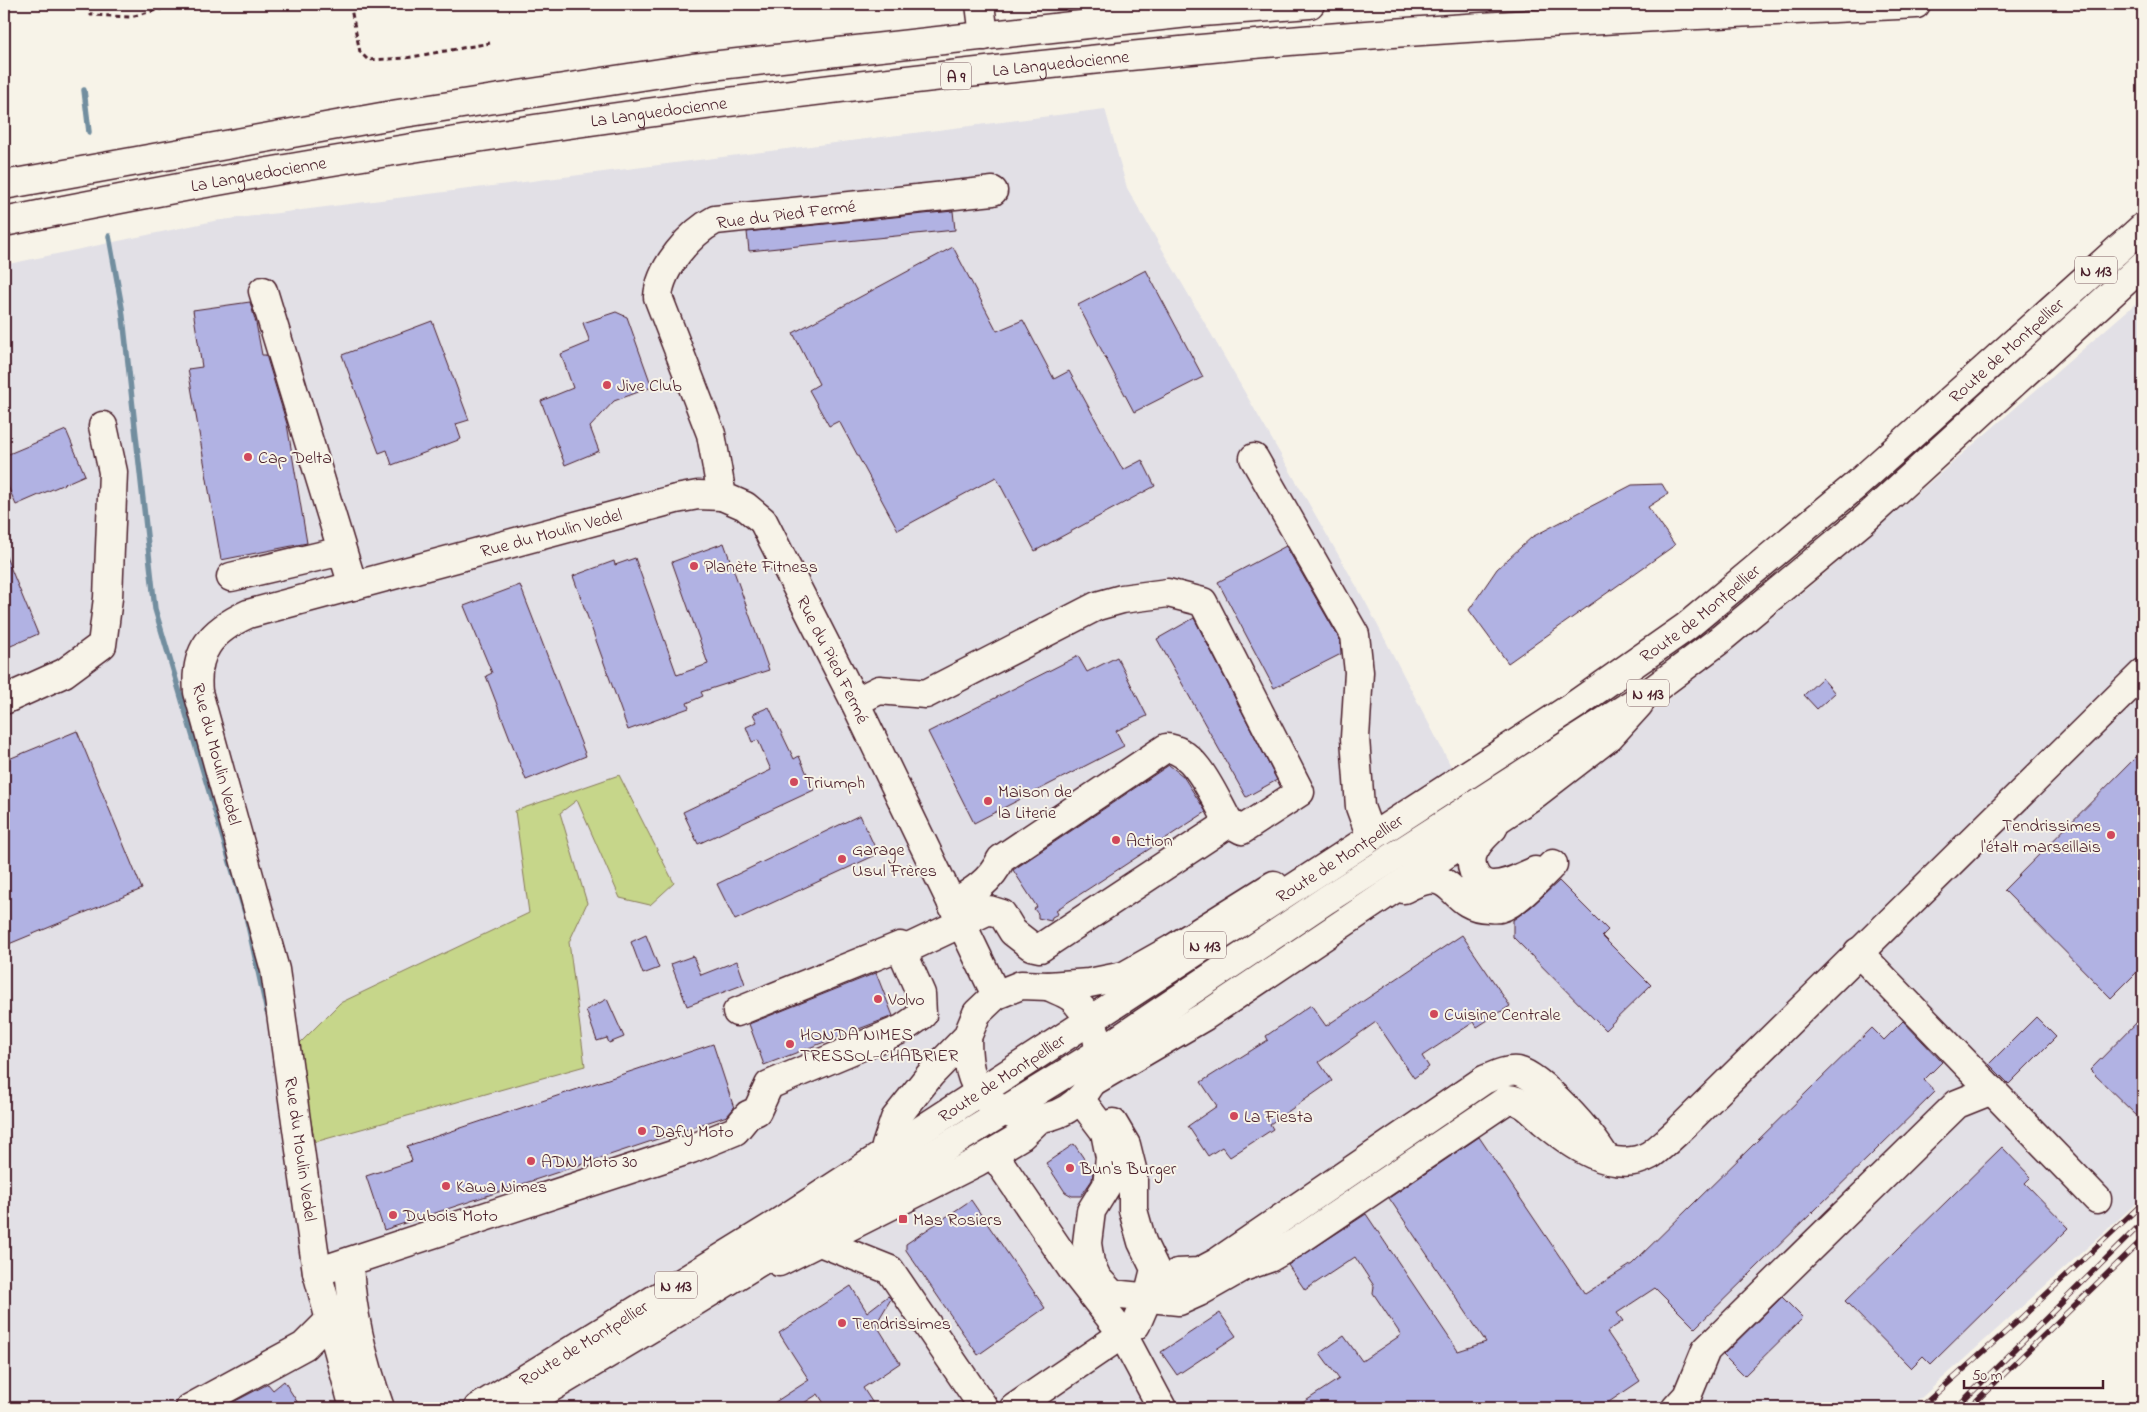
<svg xmlns="http://www.w3.org/2000/svg" width="2147" height="1412" viewBox="0 0 2147 1412" font-family="'Indie Flower',sans-serif">
<style>
.built{fill:#e2e0e6}
.green{fill:#c6d68a;stroke:#887a5a}
.lines{fill:none;stroke-linecap:round;stroke-linejoin:round}
.stream{stroke:#728e9f;stroke-width:5.5}
.building{fill:#b1b2e3;stroke:#4a1f2b}
.minor-casing{stroke:#4a1f2b;stroke-width:31}
.major-casing{stroke:#4a1f2b;stroke-width:31}
.highway-casing{stroke:#4a1f2b;stroke-width:31}
.path{stroke:#4a1f2b;stroke-width:3;stroke-dasharray:5 4;stroke-linecap:butt}
.minor{stroke:#f7f3e8;stroke-width:28}
.major{stroke:#f7f3e8;stroke-width:28}
.highway{stroke:#f7f3e8;stroke-width:28}
.rail-casing{stroke:#4a1f2b;stroke-width:5.5}
.rail{stroke:#f7f3e8;stroke-width:4;stroke-dasharray:11;stroke-linecap:butt}
.poi-dot{fill:#d1495b;stroke:#f7f3e8;stroke-width:2}
.labels{text-anchor:middle;stroke-width:4;stroke-linejoin:round;paint-order:stroke}
.shield{fill:#f7f3e8;stroke:#7e5f64;stroke-width:1}
.shield-label{font-size:16px;font-weight:bold;fill:#4a1f2b}
.street-label{font-size:18px;fill:#4a1f2b;stroke:#f7f3e8}
.poi-label{font-size:18px;fill:#4a1f2b;stroke:#f7f3e8;text-anchor:start}
</style>
<rect width="100%" height="100%" fill="#f7f3e8"/>
<filter id="ink" filterUnits="userSpaceOnUse"><feTurbulence type="fractalNoise" baseFrequency=".02" numOctaves="2"/><feDisplacementMap in="SourceGraphic" scale="10" xChannelSelector="R" yChannelSelector="G"/><feConvolveMatrix kernelMatrix="1 2 1 2 8 2 1 2 1" color-interpolation-filters="sRGB"/></filter>
<g filter="url(#ink)">
<path class="built" d="M1105,109L1127,188L1365,601L1490,841L1815,582L2143,297V1197L1910,1408H4V265L214,221Z"/>
<path class="green" d="M619,775L674,883L650,905L620,898L577,800L560,813L587,903L569,942L585,1066L315,1142L296,1047L340,1003L529,913L515,811Z"/>
<g class="lines">
<path class="stream" d="M84,90L89,132
M109,236L122,308L155,609L246,916L267,1012"/>
</g>
<path class="building" d="M953,211L955,230L749,251L747,232Z
M953,247L997,331L1023,320L1054,379L1069,371L1123,470L1142,460L1155,486L1035,551L996,477L898,530L839,421L829,426L809,390L819,384L793,333Z
M1146,270L1203,377L1134,412L1078,305Z
M250,302L256,323L262,355H266L287,424L307,543L221,560L188,369L202,367L193,310Z
M616,312L627,317L652,387L614,401L590,427L599,451L565,465L541,401L573,388L561,354L590,342L583,323Z
M432,321L469,420L456,424L461,439L392,465L387,450L379,453L342,355Z
M66,430L85,475L16,505L4,477V456Z
M1662,484L1668,494L1648,507L1675,545L1508,663L1469,610L1497,569L1532,537L1632,485Z
M724,543L769,670L701,692L703,696L687,703L689,708L628,730L573,576L614,561L615,565L635,558L677,675L708,664L672,562Z
M1286,546L1340,640L1341,654L1274,688L1218,582Z
M4,552L38,634L4,649Z
M520,585L586,756L526,780L486,676L492,673L464,606Z
M1194,618L1277,780L1246,797L1157,639Z
M1078,656L1087,672L1117,657L1147,716L1116,731L1124,746L974,823L928,732Z
M1822,678L1835,693L1817,709L1804,695Z
M769,707L794,759L799,756L814,790L698,844L683,812L771,770L758,740L752,742L746,727L757,722L753,714Z
M77,731L142,889L4,946V761Z
M2143,750V966L2111,998L2004,890Z
M1169,765L1183,776L1206,812L1056,910L1058,914L1052,917L1051,921L1038,918V914L1034,909L1037,907L1013,870Z
M860,815L878,854L735,920L717,884Z
M1559,881L1608,930L1602,936L1651,985L1605,1030L1513,937V920L1531,907Z
M646,935L659,968L643,974L631,942Z
M1462,935L1510,1006L1477,1027L1474,1022L1422,1056L1429,1067L1414,1078L1376,1022L1319,1062L1332,1081L1270,1124L1273,1129L1230,1157L1222,1147L1208,1156L1188,1126L1217,1106L1201,1082L1268,1040L1266,1036L1311,1005L1326,1026Z
M693,956L701,975L737,961L745,984L687,1006L671,964Z
M876,973L893,1016L764,1065L749,1024Z
M607,999L624,1037L609,1043L607,1038L597,1041L586,1010Z
M2143,1016V1122L2090,1070Z
M2036,1017L2056,1037L2009,1084L1989,1064Z
M1903,1021L1942,1062L1924,1080L1935,1092L1695,1328L1655,1288L1617,1313L1623,1321L1607,1332L1640,1381L1600,1408H1295L1339,1379L1320,1353L1344,1336L1362,1361L1401,1335L1373,1293L1374,1286L1355,1257L1305,1290L1288,1265L1366,1214L1458,1351L1486,1342L1389,1198L1479,1137L1585,1294L1632,1264L1872,1028L1884,1040Z
M713,1044L734,1108L727,1116L384,1230L366,1176L412,1161L407,1146Z
M1074,1144L1093,1172L1092,1180L1081,1196H1072L1065,1192L1046,1163Z
M2002,1147L2031,1177L2025,1183L2069,1228L1931,1364L1923,1356L1911,1368L1845,1301Z
M971,1200L1045,1308L978,1355L906,1250V1244Z
M851,1286L867,1312L888,1296L891,1299L876,1324L900,1363L863,1388L876,1408H827L818,1394L796,1408H766L809,1380L779,1333Z
M1782,1297L1803,1318L1744,1376L1723,1355Z
M1220,1313L1236,1336L1177,1375L1161,1352Z
M284,1381L301,1408H222L268,1384L273,1390Z"/>
<g class="lines">
<defs>
<g id="minor">
<path d="M980,4L984,36"/>
<path id="s1" d="M993,191L715,220C690,233 660,268 658,297L711,434L722,496L745,506L763,521L851,694L996,995"/>
<path d="M263,291L353,586"/>
<path d="M1254,458L1355,635L1359,672L1355,738L1360,807L1371,837"/>
<path d="M231,577L342,551"/>
<path d="M4,700L64,673L102,645L108,598L113,472L103,426"/>
<path d="M855,702L879,690L926,694L1097,606L1122,599L1168,593L1203,602L1300,792L1242,830L1229,823"/>
<path d="M1493,828C1487,834 1479,841 1475,849C1467,862 1474,884 1491,885C1506,886 1521,877 1535,871"/>
<path d="M1404,889C1457,860 1446,907 1488,908C1491,908 1497,909 1500,908C1517,903 1540,877 1553,864"/>
<path d="M1858,952L2097,1199"/>
<path d="M737,1012L900,946L902,951"/>
<path d="M967,1037C967,1068 971,1091 999,1108C1064,1147 1131,1067 1082,1009C1079,1006 1076,1001 1072,998C1066,993 1056,990 1048,986"/>
<path d="M1092,1082L1205,1016L1534,795L1609,737L1639,704"/>
<path d="M1080,1099L1105,1132L1110,1157L1107,1185L1091,1211L1087,1243L1090,1263L1097,1278L1112,1294L1179,1301L1199,1292L1243,1267L1269,1258L1295,1243L1508,1099C1523,1100 1532,1111 1543,1121C1569,1143 1613,1176 1650,1155C1659,1149 1668,1140 1676,1133L2143,673"/>
<path d="M886,1146L895,1119L930,1075L967,1037L977,1013L996,995L1021,985L1048,986L1089,983L1124,976L1172,949L1274,885"/>
<path d="M993,1153L1072,1269L1122,1333L1162,1408"/>
<path d="M820,1242L890,1270L984,1408"/>
<path d="M779,1262L977,1162L1021,1136L1040,1118"/>
<path d="M349,1263C351,1312 363,1361 380,1408"/>
<path d="M317,1272L691,1149L735,1131L748,1115L757,1111L769,1085L902,1029L922,1015L921,994L902,951L989,910L1002,914L1013,932L1031,946L1040,948L1229,823C1215,799 1196,749 1166,748L1001,859C991,881 973,892 952,904"/>
<path d="M1148,1297L1177,1273L1199,1272L1216,1263L1484,1080C1494,1076 1507,1069 1518,1071C1542,1077 1592,1135 1605,1157"/>
<path d="M190,1408L304,1346L330,1320"/>
<path id="s2" d="M354,1408L317,1272L275,970L198,692C194,651 211,631 248,614L676,499L698,495L722,496"/>
<path d="M1014,1408L1136,1325L1148,1297L1155,1269L1142,1242L1133,1210V1173L1126,1145L1113,1123"/>
<path d="M1676,1408L1687,1396L1706,1350L1957,1104L1992,1090"/>
</g>
<g id="major">
<path id="s3" d="M478,1408L772,1227L1575,705L1686,627L1855,486L2143,227"/>
<path d="M517,1408L686,1307L1100,1052L1326,900L1649,693L1717,642L1865,519L2143,265"/>
</g>
<g id="highway">
<path d="M4,185L398,114L693,68L1188,13L1310,4"/>
<path id="s4" d="M4,222C399,141 800,87 1201,49C1439,26 1678,16 1916,4"/>
</g>
</defs>
<use href="#minor" class="minor-casing"/>
<use href="#major" class="major-casing"/>
<use href="#highway" class="highway-casing"/>
<path class="path" d="M95,4L91,15L130,17L180,4
M350,4L360,52L368,60L406,58L490,43"/>
<use href="#minor" class="minor"/>
<use href="#major" class="major"/>
<use href="#highway" class="highway"/>
<defs>
<path id="rail" d="M1920,1408L2018,1321L2143,1203
M1956,1408L2143,1222
M1969,1408L2143,1239"/>
</defs>
<use href="#rail" class="rail-casing"/>
<use href="#rail" class="rail"/>
</g>
</g>
<g class="poi-dot">
<circle cx="607" cy="385" r="5"/>
<circle cx="248" cy="457" r="5"/>
<circle cx="694" cy="566" r="5"/>
<circle cx="794" cy="782" r="5"/>
<circle cx="988" cy="801" r="5"/>
<circle cx="2111" cy="835" r="5"/>
<circle cx="1116" cy="840" r="5"/>
<circle cx="842" cy="859" r="5"/>
<circle cx="878" cy="999" r="5"/>
<circle cx="1434" cy="1014" r="5"/>
<circle cx="790" cy="1044" r="5"/>
<circle cx="1234" cy="1116" r="5"/>
<circle cx="642" cy="1131" r="5"/>
<circle cx="531" cy="1161" r="5"/>
<circle cx="1070" cy="1168" r="5"/>
<circle cx="446" cy="1186" r="5"/>
<circle cx="393" cy="1215" r="5"/>
<rect x="898" y="1214" width="10" height="10" rx="2.5"/>
<circle cx="842" cy="1323" r="5"/>
</g>
<g class="labels">
<g class="shield">
<rect x="941" y="62.5" width="30" height="27" rx="4"/>
<rect x="2075" y="256.5" width="42" height="27" rx="4"/>
<rect x="1627" y="679.5" width="42" height="27" rx="4"/>
<rect x="1184" y="931.5" width="42" height="27" rx="4"/>
<rect x="655" y="1271.5" width="42" height="27" rx="4"/>
</g>
<g class="shield-label">
<text x="956" y="82">A 9</text>
<text x="2096" y="276">N 113</text>
<text x="1648" y="699">N 113</text>
<text x="1205" y="951">N 113</text>
<text x="676" y="1291">N 113</text>
</g>
<g class="street-label">
<text dy="6" stroke="none"><textPath href="#s4" startOffset="1069">La Languedocienne</textPath></text>
<text dy="6" stroke="none"><textPath href="#s4" startOffset="664">La Languedocienne</textPath></text>
<text dy="6" stroke="none"><textPath href="#s4" startOffset="259">La Languedocienne</textPath></text>
<text transform="translate(786 214) rotate(-7)" y="6">Rue du Pied Fermé</text>
<text dy="6" stroke="none"><textPath href="#s3" startOffset="1862">Route de Montpellier</textPath></text>
<text dy="6" stroke="none"><textPath href="#s2" startOffset="1149">Rue du Moulin Vedel</textPath></text>
<text dy="6" stroke="none"><textPath href="#s3" startOffset="1458">Route de Montpellier</textPath></text>
<text dy="6" stroke="none"><textPath href="#s1" startOffset="792">Rue du Pied Fermé</textPath></text>
<text transform="translate(217 754) rotate(75)" y="6">Rue du Moulin Vedel</text>
<text dy="6" stroke="none"><textPath href="#s3" startOffset="1022">Route de Montpellier</textPath></text>
<text dy="6" stroke="none"><textPath href="#s3" startOffset="619">Route de Montpellier</textPath></text>
<text transform="translate(301 1149) rotate(82)" y="6">Rue du Moulin Vedel</text>
<text dy="6" stroke="none"><textPath href="#s3" startOffset="124">Route de Montpellier</textPath></text>
</g>
<g class="poi-label">
<text x="617" y="391">Jive Club</text>
<text x="258" y="463">Cap Delta</text>
<text x="704" y="572">Planète Fitness</text>
<text x="804" y="788">Triumph</text>
<text x="998" y="797">Maison de<tspan x="998" dy="21">la Literie</tspan></text>
<text x="2101" y="831" text-anchor="end">Tendrissimes<tspan x="2101" dy="21">l'étalt marseillais</tspan></text>
<text x="1126" y="846">Action</text>
<text x="852" y="855">Garage<tspan x="852" dy="21">Usul Frères</tspan></text>
<text x="888" y="1005">Volvo</text>
<text x="1444" y="1020">Cuisine Centrale</text>
<text x="800" y="1040">HONDA NIMES<tspan x="800" dy="21">TRESSOL-CHABRIER</tspan></text>
<text x="1244" y="1122">La Fiesta</text>
<text x="652" y="1137">Dafy Moto</text>
<text x="541" y="1167">ADN Moto 30</text>
<text x="1080" y="1174">Bun's Burger</text>
<text x="456" y="1192">Kawa Nimes</text>
<text x="403" y="1221">Dubois Moto</text>
<text x="913" y="1225">Mas Rosiers</text>
<text x="852" y="1329">Tendrissimes</text>
</g>
</g>
<rect width="2147" height="1412" fill="none" stroke="#f7f3e8" stroke-width="20"/>
<rect x="10" y="10" width="2127" height="1392" fill="none" stroke="#4a1f2b" stroke-width="2" filter="url(#ink)"/>
<path d="M1964 1380v8h139v-8" fill="none" stroke="#4a1f2b" stroke-width="2.5"/>
<text x="1972" y="1380" font-size="15" fill="#4a1f2b" stroke="#f7f3e8" stroke-width="4" paint-order="stroke">50 m</text>
</svg>
